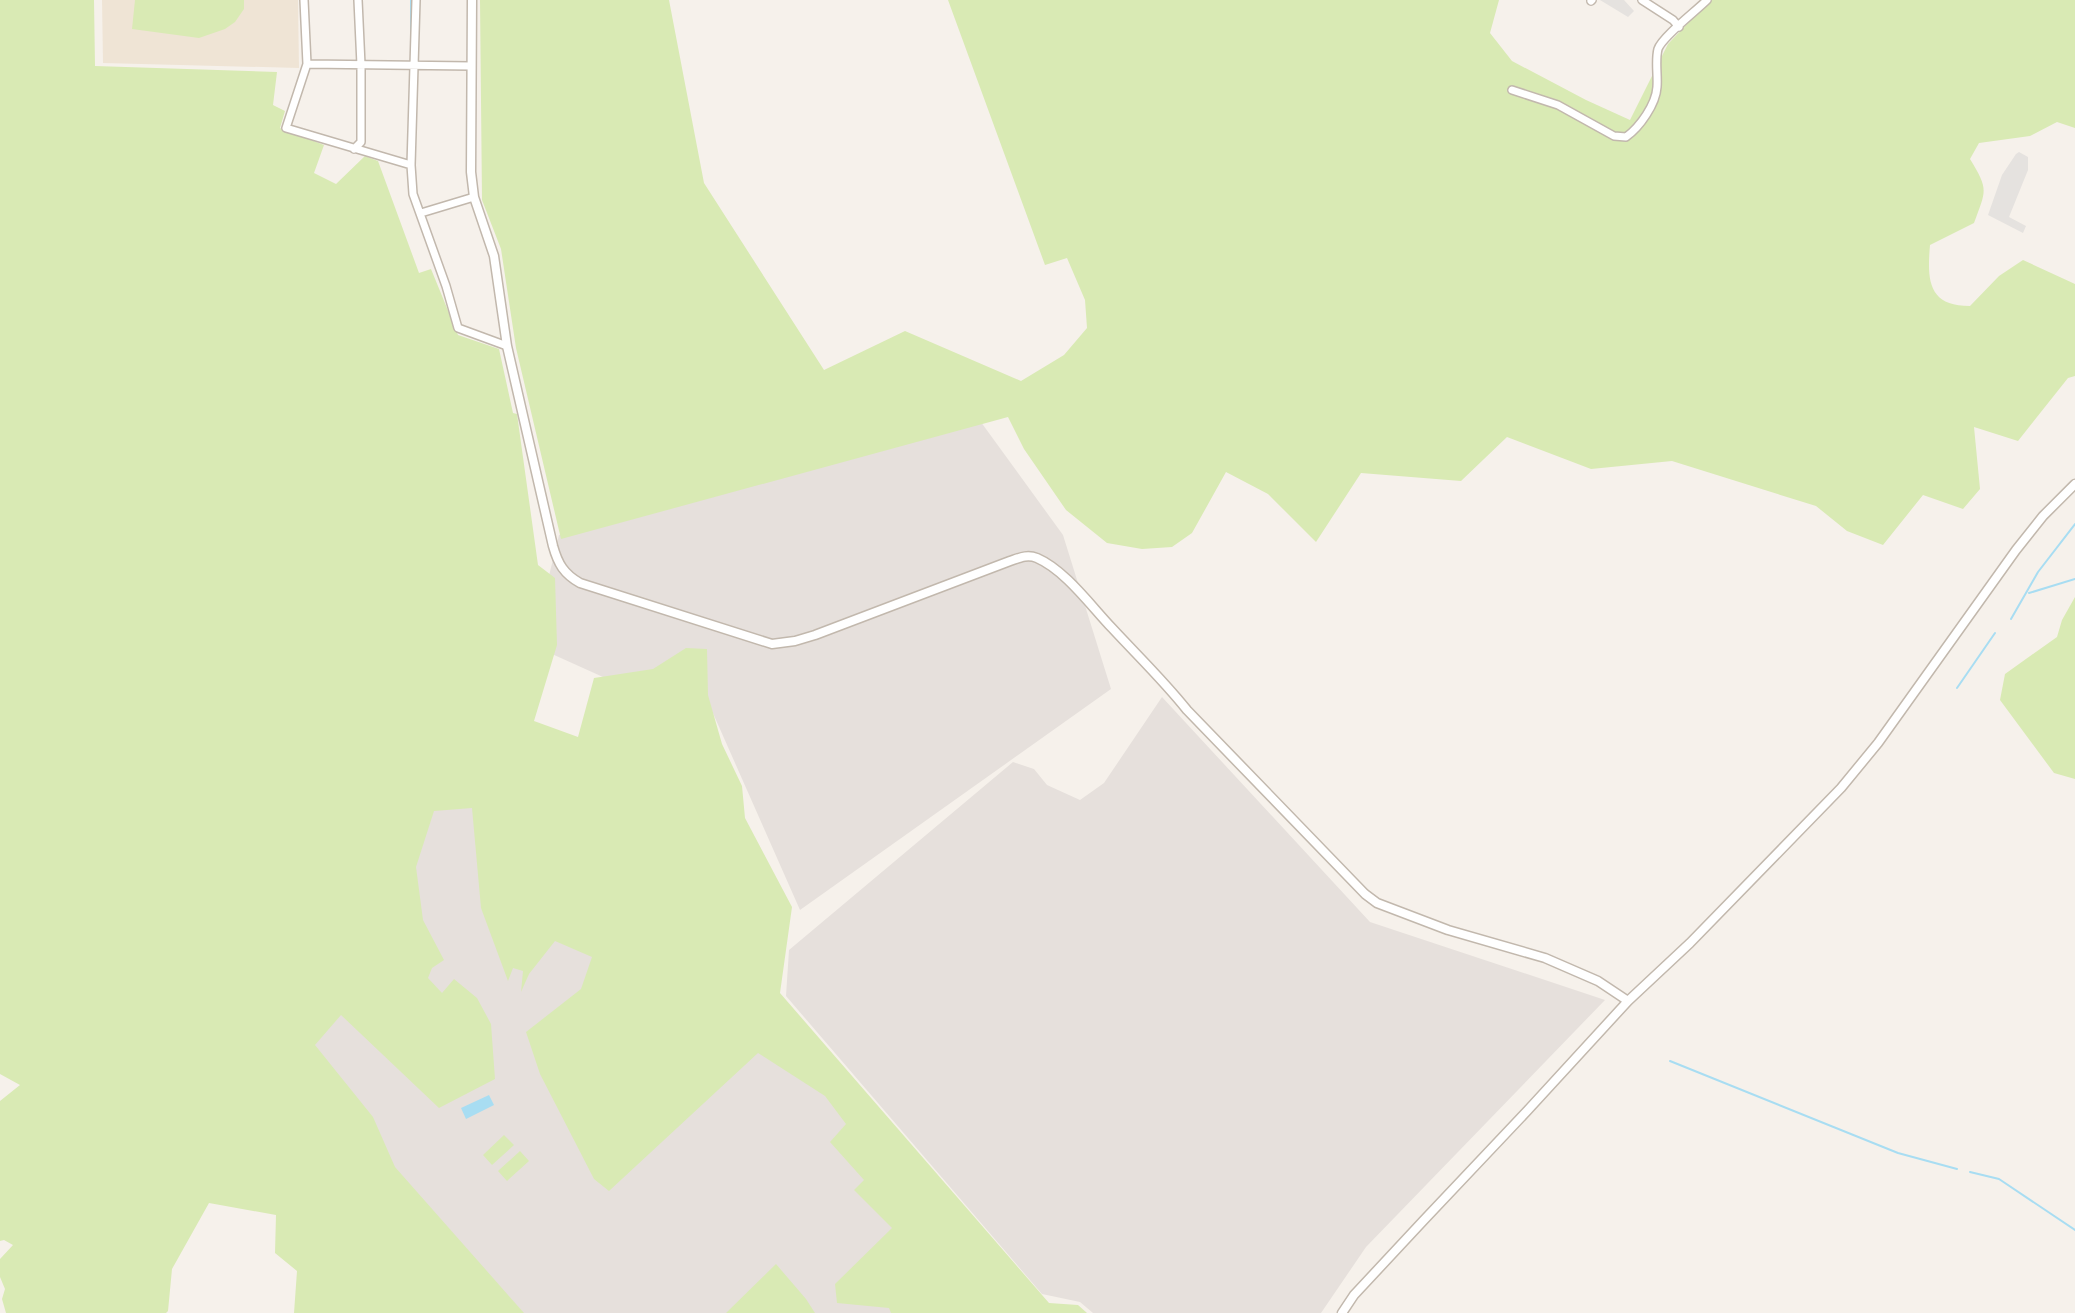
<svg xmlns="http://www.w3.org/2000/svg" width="2075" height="1313" viewBox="0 0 2075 1313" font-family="'IBM Plex Sans',sans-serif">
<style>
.industrial{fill:#e6e0dc}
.education{fill:#efe4d5}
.green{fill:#d9eab4}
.parking{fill:#e5e2df}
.water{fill:#a8ddf2}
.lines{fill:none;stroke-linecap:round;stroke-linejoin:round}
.stream{stroke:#a8ddf2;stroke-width:2}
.minor-casing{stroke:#c2b8ad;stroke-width:10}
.tertiary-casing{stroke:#c2b8ad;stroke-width:11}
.minor{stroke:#fff;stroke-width:7}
.tertiary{stroke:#fff;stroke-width:8}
</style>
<rect width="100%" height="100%" fill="#f6f1eb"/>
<path class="industrial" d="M978,418L1063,535L1111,689L800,910L697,677H603L532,645L559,535Z
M0,566L706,899L1027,1313H336Z
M1162,697L1370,922L1605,1000L1366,1247L1321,1313H1093L1080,1302L1042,1294L786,996L789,950L1013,762L1034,769L1047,785L1080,800L1104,783Z"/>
<path class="education" d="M102,0H298L299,68L103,63Z"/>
<path class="green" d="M0,0H94L95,66L277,72L273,105L285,111L280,128L324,145L314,173L336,184L365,156L378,161L419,273L431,269L458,335L499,349L513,413L517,414L538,565L555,578L557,645L534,721L578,737L594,678L653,669L686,648L707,649L708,695L722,744L742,786L745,818L792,907L780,993L1049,1303L1078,1305L1087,1313H891L889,1308L837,1303L835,1284L892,1228L854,1190L864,1180L830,1142L846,1124L825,1096L758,1053L609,1191L594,1179L540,1074L526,1032L581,989L592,957L555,941L529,974L521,992L523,971L513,968L508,981L481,908L472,808L434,811L416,867L423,920L444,960L432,968L428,978L442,993L454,979L477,998L491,1024L495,1079L439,1108L341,1015L315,1045L373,1117L395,1167L524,1313H294L297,1271L275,1253L276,1215L209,1203L172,1269L168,1311L166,1313H6L2,1299L5,1289L0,1277V1259L13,1245L4,1240L0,1241V1101L20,1085L0,1074Z
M135,0H244V9L235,22L225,29L199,38L132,29Z
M480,0H669L704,183L824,370L905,331L1021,381L1064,355L1087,328L1085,300L1067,258L1045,265L948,0H1499L1490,33L1512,61L1586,100L1630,120L1668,44L1710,0H2075V128L2057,122L2030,136L1979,143L1970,159C1989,190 1986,190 1974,223L1930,245C1927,280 1928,306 1970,306L1999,276L2023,260L2075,284V376L2068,378L2018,441L1974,427L1980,489L1963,509L1923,495L1883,545L1847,531L1816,506L1672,461L1591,469L1507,437L1461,481L1361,473L1316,542L1268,494L1226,472L1192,533L1172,547L1142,549L1107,543L1066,510L1024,449L1008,417L561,539L516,348L501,249L482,200Z
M2075,597V779L2054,773L2000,700L2005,674L2057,637L2062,620Z
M504,1135L514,1145L492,1165L483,1155Z
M520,1151L529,1161L507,1181L498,1171Z
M776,1264L806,1299L815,1313H726Z"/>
<path class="parking" d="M1600,0H1624L1634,11L1628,17Z
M2019,152L2028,157V170L2009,217L2026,226L2023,233L1988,215L2002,175L2016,154Z"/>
<path class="water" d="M489,1095L494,1105L466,1119L461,1108Z"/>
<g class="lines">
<path class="stream" d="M411,53V0
M410,89V77
M2029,593L2075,579
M2011,619L2038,572L2075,524
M1957,688L1995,633
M1670,1061L1898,1153L1957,1169
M1970,1172L1999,1179L2075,1230"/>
<defs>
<path id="minor" d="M304,0L307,64L286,128L411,165
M416,0L411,165L413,194L446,286L458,328L507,346
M1642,0L1673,20L1679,27
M1591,1L1592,0
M307,64L471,66
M1512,90L1558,105L1614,136L1626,137C1640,127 1656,104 1657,87C1658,75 1655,61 1658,49C1662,37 1696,11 1707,0
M354,149L361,142V65L358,0
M421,213L474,197"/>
<path id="tertiary" d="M472,0L471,172L474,197L494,256L507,346L553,546C558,564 564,574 580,583L772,644L795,641L815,635L1010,561C1019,558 1027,554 1037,558C1065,570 1091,606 1112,628C1137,655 1164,681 1187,710L1365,894L1377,903L1448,930L1545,958L1598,981L1628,1001
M1342,1313L1354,1295L1423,1221L1527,1111L1628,1001L1690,943L1841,788L1878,743L2016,550L2043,516L2075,484"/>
</defs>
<use href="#minor" class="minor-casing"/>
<use href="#tertiary" class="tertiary-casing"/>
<use href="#minor" class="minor"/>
<use href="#tertiary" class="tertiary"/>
</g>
</svg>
